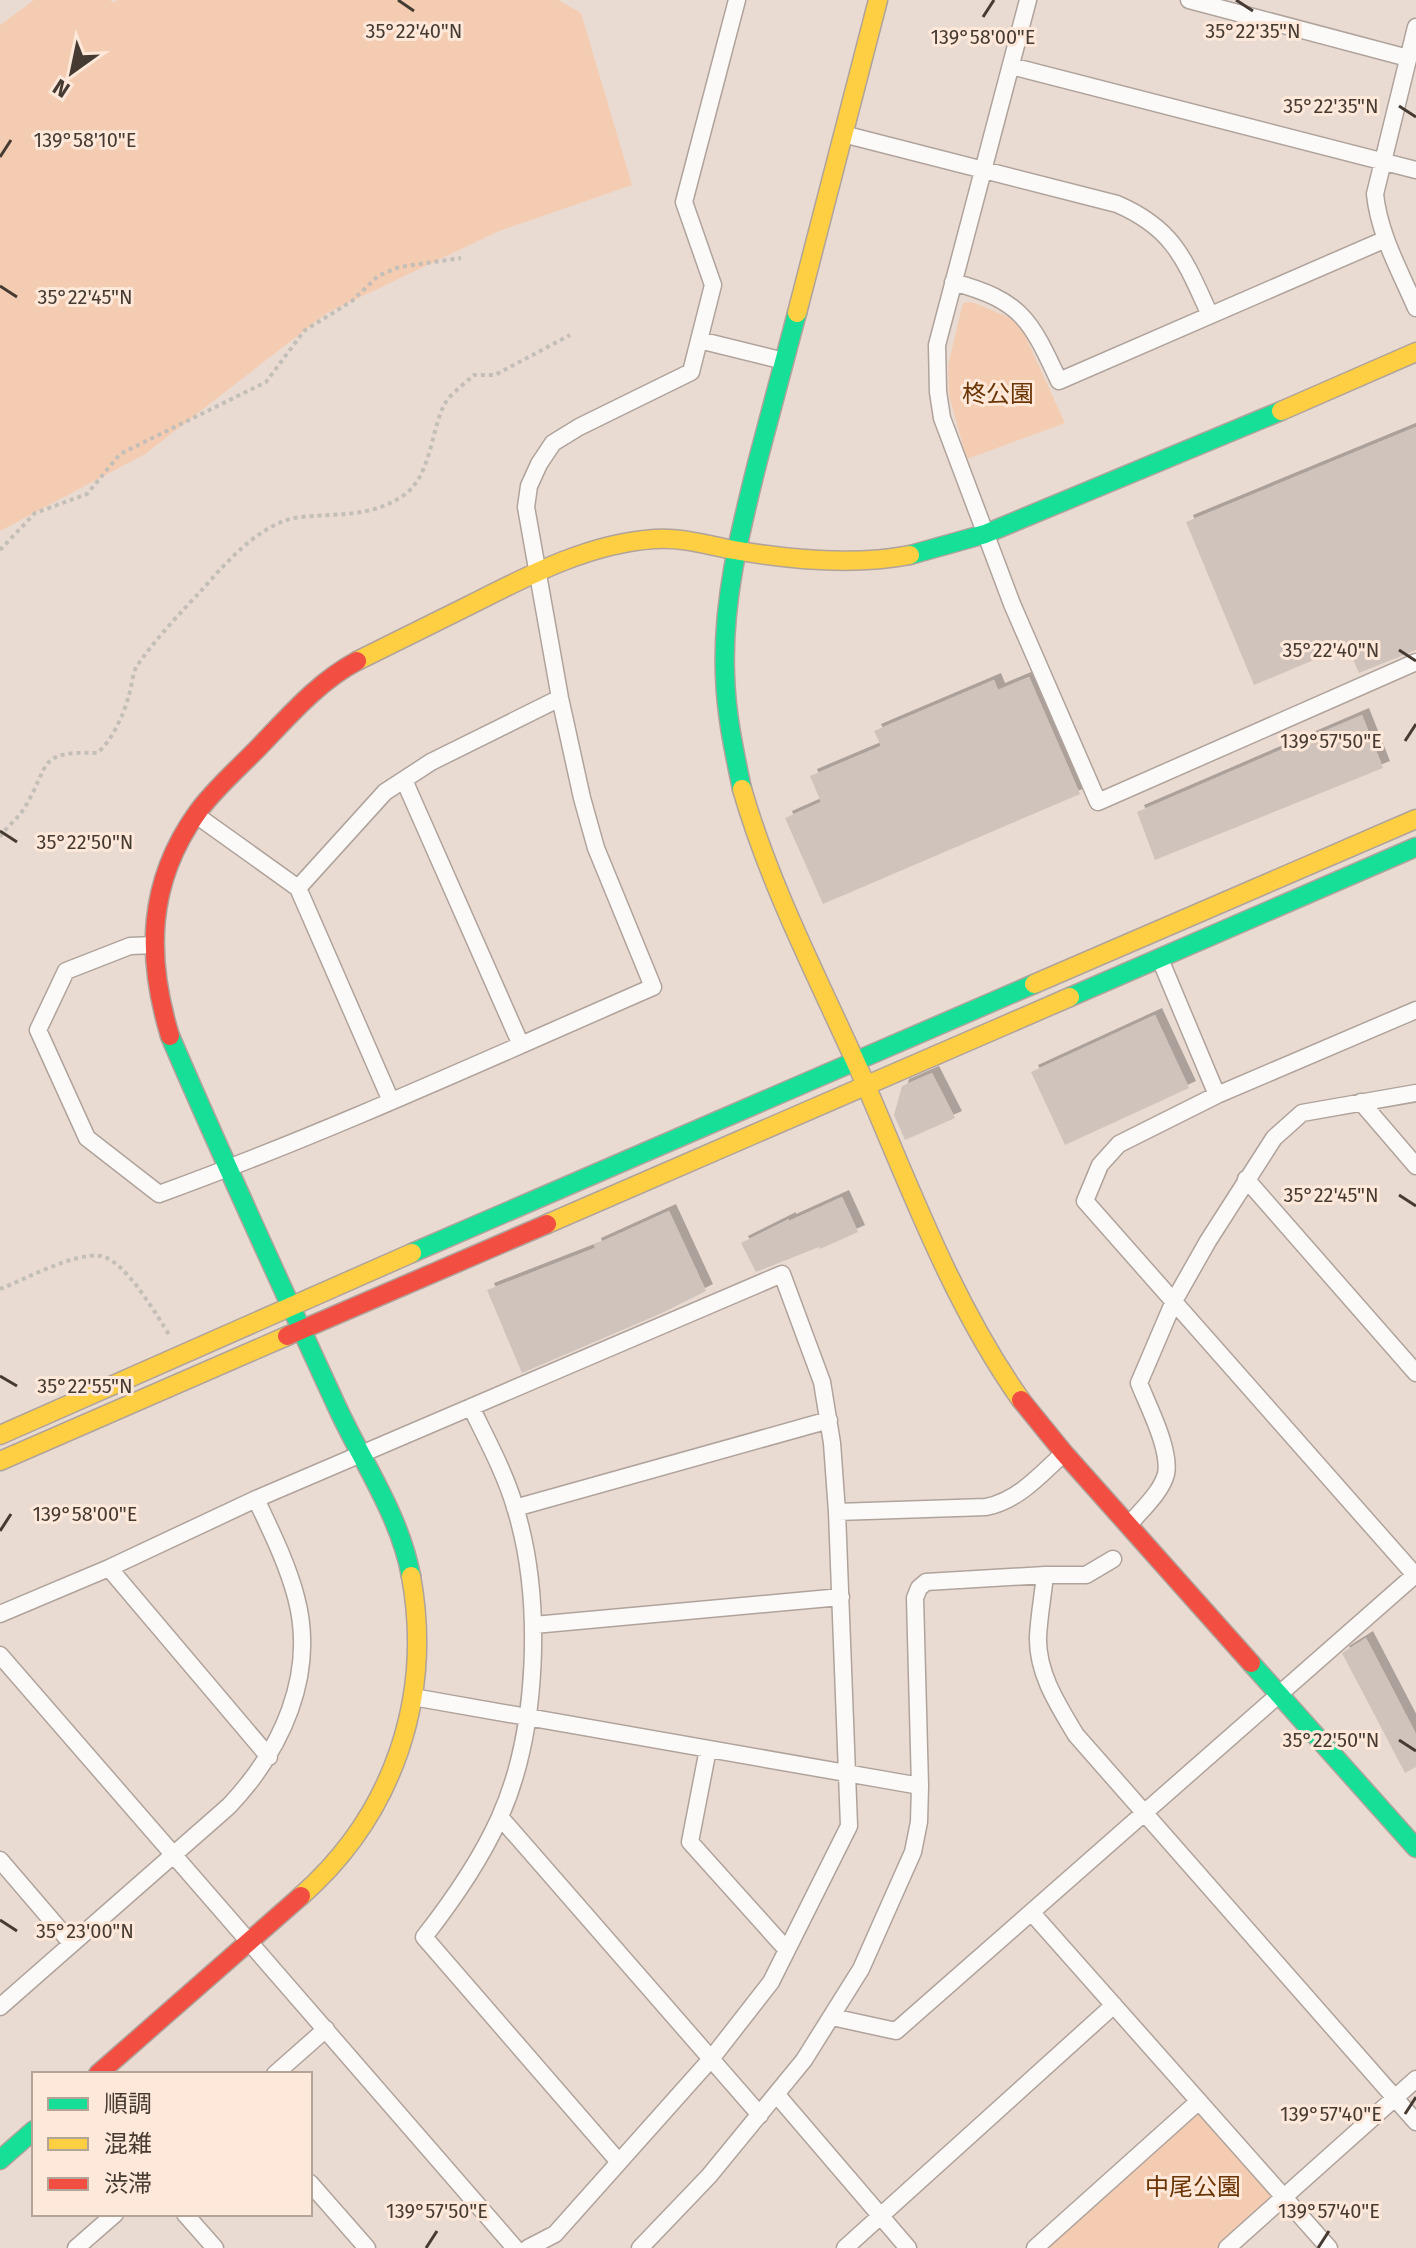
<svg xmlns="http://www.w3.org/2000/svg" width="1416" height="2248" viewBox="0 0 1416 2248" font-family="'Fira Sans','Noto Sans JP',sans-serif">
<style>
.green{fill:#f4ccb2}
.building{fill:#cfc3bc;filter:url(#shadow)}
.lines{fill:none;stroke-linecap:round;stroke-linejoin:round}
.street-casing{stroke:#afa39c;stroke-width:19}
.fast-casing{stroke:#afa39c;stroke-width:21}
.slow-casing{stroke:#afa39c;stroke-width:21}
.jam-casing{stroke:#afa39c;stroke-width:21}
.path{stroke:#c4beb9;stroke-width:4;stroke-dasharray:4 4;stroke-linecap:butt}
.street{stroke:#fcfaf8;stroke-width:16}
.fast{stroke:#16e098;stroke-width:18}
.slow{stroke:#ffcf43;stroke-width:18}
.jam{stroke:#f24e42;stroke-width:18}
.ticks{fill:none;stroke:#463b33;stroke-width:3}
.labels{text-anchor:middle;stroke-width:6;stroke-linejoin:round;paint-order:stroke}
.park-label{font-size:24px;fill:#6b3505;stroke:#fee8d9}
.ticks-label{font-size:20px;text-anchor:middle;fill:#463b33;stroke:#fee8d9;stroke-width:6;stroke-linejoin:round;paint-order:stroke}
</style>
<defs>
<filter id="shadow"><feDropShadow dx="7" dy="-7" stdDeviation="0" flood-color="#0004"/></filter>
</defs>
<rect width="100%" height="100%" fill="#eadbd2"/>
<path class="green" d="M34,0H110L114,3L118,0H558L581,13L632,185L499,231L327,313L145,454L0,531V25Z
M972,302L1008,317L1022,329L1065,423L967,459L949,396L948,365L963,303Z
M1199,2101L1284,2197L1227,2248H1035Z"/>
<path class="building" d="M1416,427V650L1359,673L1347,646L1254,685L1186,522Z
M1029,677L1080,794L823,904L785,818L821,802L810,776L881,746L874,731L994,680L998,690Z
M1362,715L1383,768L1155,860L1137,812Z
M1155,1015L1189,1088L1065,1145L1031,1072Z
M932,1073L955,1118L905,1140L894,1115L902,1086Z
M842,1197L858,1232L820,1249L819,1247L756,1272L741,1243L789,1219V1221Z
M669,1211L706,1291L662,1313L522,1373L487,1290L595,1248L594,1245Z
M1366,1638L1416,1734V1767L1405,1773L1342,1653Z"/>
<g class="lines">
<defs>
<path id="street" d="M1028,0L937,345L938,392L942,418L1012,604L1098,802L1416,662
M1189,0L1408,58
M1416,27L1375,194C1379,234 1400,271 1416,308
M1011,66L1416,170
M843,134L1117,204C1175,229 1185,261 1210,315
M953,282C1022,301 1030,319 1059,381L1386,239
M699,340L784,361
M404,780L521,1045
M196,815L298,888L391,1101
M298,888L385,792L431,762L560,698
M155,945L130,946L66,971L38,1030L87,1138L159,1194C327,1133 490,1058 653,987L596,848L582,798L560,698L526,507L529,486L539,464L553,443L579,427L691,372L713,285L684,202L737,0
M1160,959L1217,1095
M1361,1102L1416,1166
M1246,1179L1416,1373
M471,1407C487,1440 505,1473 515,1507C543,1598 539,1731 499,1819C480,1861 453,1900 424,1937L619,2162
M515,1508L829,1420
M837,1512L986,1507C1019,1500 1040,1475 1064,1453
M1129,1525C1141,1510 1161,1493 1166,1474C1171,1450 1148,1406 1139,1383L1174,1301L1208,1241L1274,1138L1302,1113L1416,1093
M109,1568L269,1757
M1045,1575C1043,1595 1039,1616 1038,1637C1037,1673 1058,1705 1076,1735L1416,2122
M1415,1575L1085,1201L1100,1165L1119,1144L1217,1095L1416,1010
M0,1614L109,1568L256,1499L782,1274L822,1382L832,1443L837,1512L849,1826L771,1982L711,2059L555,2234L528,2248
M534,1625L841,1597
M0,1655L515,2248
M413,1697L920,1786
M708,1749L690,1842L787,1950
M500,1817L760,2115
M0,1860L72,1944
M1032,1913L1329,2248
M0,2007L229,1806C281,1751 317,1675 296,1597C287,1563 271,1531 256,1499
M832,2017L896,2031L1416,1574
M275,2074L326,2029
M777,2095L908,2248
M310,2183L367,2248
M185,2214L215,2248
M76,2248L115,2214
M640,2248L709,2176L804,2060L861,1969L913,1852L919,1822L920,1786L915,1598L919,1588L926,1582L1045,1575H1086L1113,1559
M845,2248L1114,2005
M1035,2248L1199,2101
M1227,2248L1416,2079"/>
<path id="fast" d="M910,555L985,534L1281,411
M742,789C734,751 726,714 725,675C722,601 740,532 758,460C771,411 784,362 797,313
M1070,997L1416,847
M170,1036C224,1162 281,1285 338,1409C363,1463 400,1516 411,1576
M412,1253L1034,984
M1251,1663L1416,1848
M0,2160L34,2130"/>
<path id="slow" d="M797,313L878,0
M1281,411L1416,352
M357,661C395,642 433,623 472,604C529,575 590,543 655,539C682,537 707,545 734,550C791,560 853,566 910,555
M742,789C771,889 819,980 861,1074C909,1184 951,1301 1021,1400
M1034,984L1416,819
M547,1224L1070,997
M0,1435L412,1253
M0,1461L287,1336
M301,1896C394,1814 433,1697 411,1576"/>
<path id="jam" d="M170,1036C146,957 147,883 197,813C214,789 239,768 260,746C289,716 319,681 357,661
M287,1336L547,1224
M1021,1400L1064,1453L1251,1663
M98,2074L301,1896"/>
</defs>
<use href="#street" class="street-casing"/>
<use href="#fast" class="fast-casing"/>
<use href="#slow" class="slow-casing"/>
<use href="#jam" class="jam-casing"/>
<path class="path" d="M0,550L35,513L87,494L120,454L266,382L304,331L352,301L378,276L399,267L461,258
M0,837C7,826 18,819 25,807C51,764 36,751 97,753C112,741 124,714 129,695C132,686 132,674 137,666C152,643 181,612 200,592C225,564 261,521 301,517C336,513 368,518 401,497C431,479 430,434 444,405C450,394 464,384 474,375H495L570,335
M0,1289C26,1279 74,1252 101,1256C126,1261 157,1316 170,1336"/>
<use href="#street" class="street"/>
<use href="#fast" class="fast"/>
<use href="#slow" class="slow"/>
<use href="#jam" class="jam"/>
</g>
<path class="ticks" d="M398,0L414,11M1236,0L1253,11M983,17L994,0M1399,106L1416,117M0,157L11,140M0,286L17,297M1399,650L1416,661M1405,741L1416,724M0,831L17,842M1399,1195L1416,1206M0,1376L17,1386M0,1531L11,1514M1399,1740L1416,1751M0,1920L17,1931M1405,2114L1416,2097M426,2248L437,2231M1318,2248L1329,2231"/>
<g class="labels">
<g class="park-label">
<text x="998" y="402">柊公園</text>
<text x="1193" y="2195">中尾公園</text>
</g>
</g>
<g class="ticks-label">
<text x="414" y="38">35°22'40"N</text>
<text x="1253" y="38">35°22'35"N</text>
<text x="983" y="44">139°58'00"E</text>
<text x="1331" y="113">35°22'35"N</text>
<text x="85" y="147">139°58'10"E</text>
<text x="85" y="304">35°22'45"N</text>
<text x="1331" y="657">35°22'40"N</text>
<text x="1331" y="748">139°57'50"E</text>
<text x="85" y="849">35°22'50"N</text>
<text x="1331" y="1202">35°22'45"N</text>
<text x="85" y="1393">35°22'55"N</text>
<text x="85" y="1521">139°58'00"E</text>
<text x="1331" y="1747">35°22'50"N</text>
<text x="85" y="1938">35°23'00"N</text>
<text x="1331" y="2121">139°57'40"E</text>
<text x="437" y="2218">139°57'50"E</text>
<text x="1329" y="2218">139°57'40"E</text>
</g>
<rect x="32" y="2072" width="280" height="144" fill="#fee8d9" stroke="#b4a397" stroke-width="2"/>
<rect x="48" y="2098" width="40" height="12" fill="#16e098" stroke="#b4a397" stroke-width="2"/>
<text x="104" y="2112" font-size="24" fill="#463b33">順調</text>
<rect x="48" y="2138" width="40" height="12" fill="#ffcf43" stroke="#b4a397" stroke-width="2"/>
<text x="104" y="2152" font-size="24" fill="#463b33">混雑</text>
<rect x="48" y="2178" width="40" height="12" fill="#f24e42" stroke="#b4a397" stroke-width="2"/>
<text x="104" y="2192" font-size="24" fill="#463b33">渋滞</text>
<g transform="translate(72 72) rotate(213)" stroke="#fee8d9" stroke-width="6" paint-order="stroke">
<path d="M0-6L14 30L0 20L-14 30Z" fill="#463b33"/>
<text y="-12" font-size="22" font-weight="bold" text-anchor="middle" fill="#463b33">N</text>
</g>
</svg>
